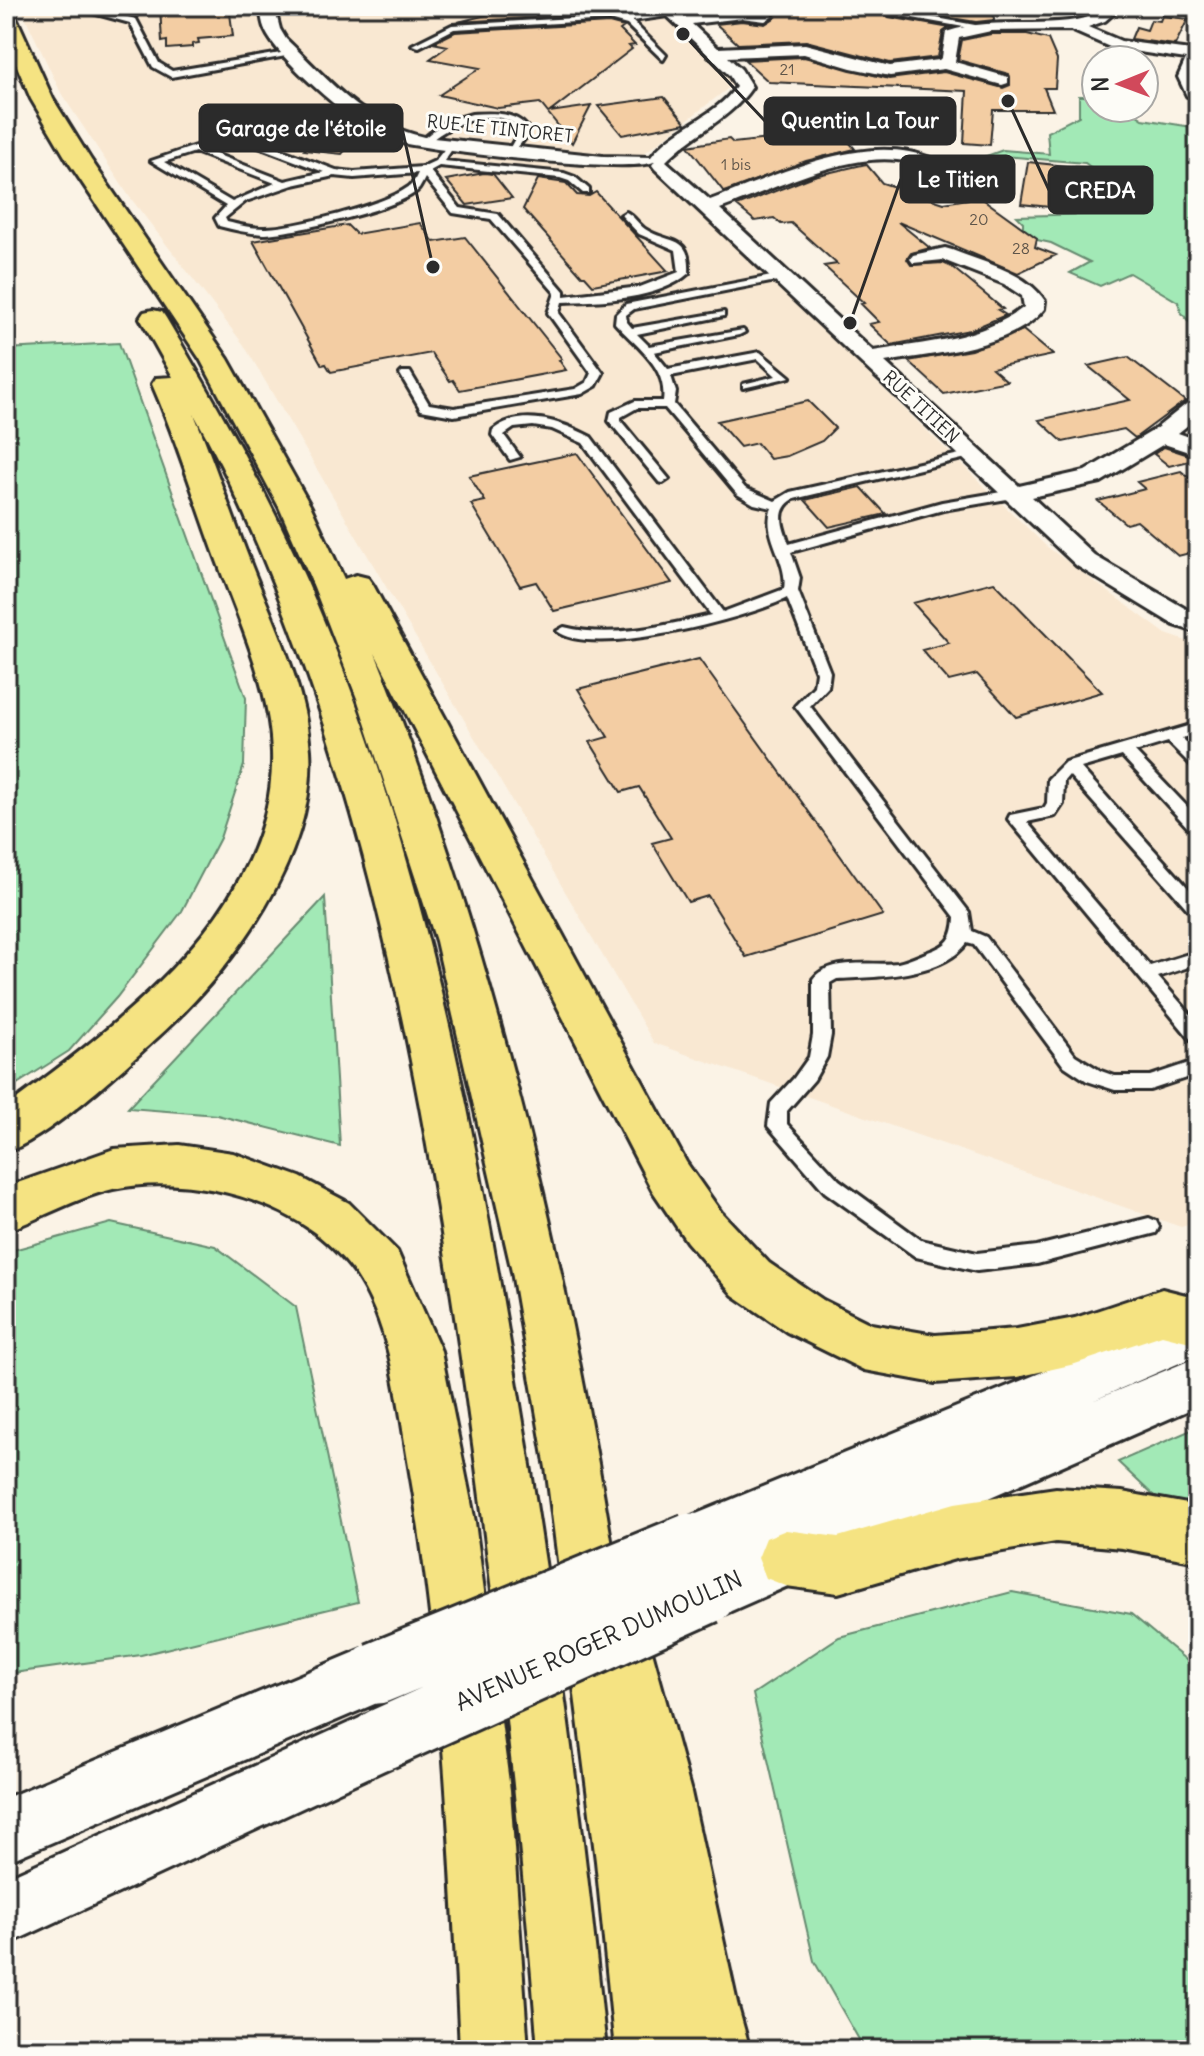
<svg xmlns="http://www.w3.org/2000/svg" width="1204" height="2056" viewBox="0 0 1204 2056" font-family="Delius,sans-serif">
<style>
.built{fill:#f9e8d2}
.green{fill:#a2e9b6;stroke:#668a70;stroke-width:2}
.building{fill:#f3cda3;stroke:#2b2b2b;stroke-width:2}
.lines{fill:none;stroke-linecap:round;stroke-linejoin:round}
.lane-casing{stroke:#2b2b2b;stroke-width:6}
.street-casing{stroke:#2b2b2b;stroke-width:6}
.secondary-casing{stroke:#2b2b2b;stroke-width:6}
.highway-casing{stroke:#2b2b2b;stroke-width:6}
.lane{fill:#fdfcf7;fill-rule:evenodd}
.street{fill:#fdfcf7;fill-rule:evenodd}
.secondary{fill:#fdfcf7;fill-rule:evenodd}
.highway{fill:#f5e382;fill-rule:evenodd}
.secondary-bridge-casing{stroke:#2b2b2b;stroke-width:67;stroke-linecap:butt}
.secondary-bridge{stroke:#fdfcf7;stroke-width:61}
.labels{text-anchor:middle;stroke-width:6;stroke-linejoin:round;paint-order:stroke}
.number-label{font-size:16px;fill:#5d5449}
.far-street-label{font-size:18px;fill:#2b2b2b;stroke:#fdfcf7}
.near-street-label{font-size:24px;fill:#2b2b2b;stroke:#fdfcf7}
.leader{fill:none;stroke:#2b2b2b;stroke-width:3}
.callout-dot{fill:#2b2b2b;stroke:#fdfcf7;stroke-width:3}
.callout{fill:#2b2b2b;stroke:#2b2b2b;stroke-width:3}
.callout-label{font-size:22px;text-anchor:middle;font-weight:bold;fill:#fff}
</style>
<rect width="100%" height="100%" fill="#fbf3e6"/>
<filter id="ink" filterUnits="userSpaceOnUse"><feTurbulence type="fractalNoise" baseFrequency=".0125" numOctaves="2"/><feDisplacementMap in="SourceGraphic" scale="16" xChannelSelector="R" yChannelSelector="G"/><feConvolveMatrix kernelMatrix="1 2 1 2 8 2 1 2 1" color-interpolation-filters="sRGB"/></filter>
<g filter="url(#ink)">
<path class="built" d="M20,6H657L735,83L642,155L1046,546L1166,634L1198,645V1222L1181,1227L654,1043L244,345L129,196L61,93Z"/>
<path class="green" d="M1079,96H1096V108H1127L1143,119L1198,128V333L1181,312L1178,302L1129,273L1100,286L1070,273L1090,262L1051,243L1023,237V222L1017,216L1088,214L1093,169L1085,163L1003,156L992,160L981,158L1003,150L1049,154L1047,132L1079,116Z
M119,343L246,698L244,765L220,838L182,911L117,997L69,1051L6,1091V349Z
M325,897L340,1146L217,1115L128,1108Z
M111,1223L215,1246L296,1307L358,1602L141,1655L6,1674V1252Z
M1198,1427V1509L1154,1496L1118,1462Z
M1012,1592L1131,1614L1198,1670V2050H865L814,1961L753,1694L839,1637Z"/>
<path class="building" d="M160,6H229L233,36L198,39L199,43L192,44V47L167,49V41L162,42Z
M523,6H595L609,13L458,22Z
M755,6H993L994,20L976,22L891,8L887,14L889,17L950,28L943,32L938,57L890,63L806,41L738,44L716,24L742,21L765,24L776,17L766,9Z
M1162,16L1188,19L1175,45L1131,39L1136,27L1147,30L1151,20L1160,21Z
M609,23L624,27L620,30L635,45L629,46L632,49L550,112L591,106L572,143L540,103L498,108L439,95L480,68L430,59L448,46L433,43L455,32Z
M991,34H1027L1048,39L1057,60L1055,88H1044L1053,110H993L990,145L964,143L967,91L769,82L745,60L804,57L889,79L944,72L1003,88L1010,85L1009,74L958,60L962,40Z
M664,97L686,123L622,135L598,106Z
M325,127L362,130L342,154L304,150Z
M840,131L855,149L806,161L724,192L688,146L729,139L733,143Z
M1028,162L1084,168L1079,210L1021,204Z
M866,164L882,183L944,203L980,197L1037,238L1035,247L1056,255L1018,273L898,222L930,248L911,253L907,259L911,265L943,263L952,267L1003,309L998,310L1006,315L970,330L891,345L869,324L879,322L861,304L864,303L824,266L837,264L791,223L781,224L774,218L755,221L737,206L814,176Z
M484,173L493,174L512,198L467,205L446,180Z
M538,179L566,183L577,195L589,196L596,192L668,271L593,285L585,276H582L523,209Z
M420,223L434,242L465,237L562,359L559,360L566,370L460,390L453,380L450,381L431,353L331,372L326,364L322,365L253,241L347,225L356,234Z
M1023,330L1053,355L992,368L1007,381L944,394L908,361L971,350Z
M1128,357L1185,401L1135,438L1124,429L1063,442L1039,420L1130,400L1088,366Z
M808,401L835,428L822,441L787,456L770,459L757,443L740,447L717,421Z
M1164,447L1198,458V459L1169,466L1154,454Z
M577,453L617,508L672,583L554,611L536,582L520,586L471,504L485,501L469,476Z
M1181,471L1198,485V551L1178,556L1137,521L1126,524L1098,501L1145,489L1137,482Z
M861,487L886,514L829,527L805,500Z
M994,582L1102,692L1016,717L977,674L949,681L922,650L949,643L913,603Z
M699,659L883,915L746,957L708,896L688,902L652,843L671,838L639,787L621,792L590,742L608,737L578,689Z"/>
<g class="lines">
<defs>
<path id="lane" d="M67,6H81L136,19L159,63L172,71L293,51L297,54L171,77L153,67L130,23Z
M893,10L975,25L979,27L975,29L890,14Z
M672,11L675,15L632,21L666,55L663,60L627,25L609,20L454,29L419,47L412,45L452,25L609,16L621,18Z
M472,114C491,113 513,111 527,127L526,137L513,153H507L517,135L518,127C493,104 448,125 427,144L419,142L444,122Z
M256,140L336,170L354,172L422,167L435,161L450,142L455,145L444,161L564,173L575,177L589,189V193H583L569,181L560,178L439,166L430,171L460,208L498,214L564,291V296L640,287L679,272L676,250L639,234L621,215L626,212C634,216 638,224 645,229C669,245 691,233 689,273C659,300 601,301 562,302L559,313L603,373L596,386L582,394L454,416L421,410L400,374L402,372H410L429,404L454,408L575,389L587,382L591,373L548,313L555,293L491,219L453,213L425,178C425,178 420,188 419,189C403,208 290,234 263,234C248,233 234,230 219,226L215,218L226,206L151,161L195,146L285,181L324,172L253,145ZM195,152L275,183L232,202L164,162ZM418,173C415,179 413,185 407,188C384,205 293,228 264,228C251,228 239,225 227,222L225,218L246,201L293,185L334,176L354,178Z
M782,274L786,275V279L634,309L626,315L627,322L632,328L724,312V316L637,334L649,346L743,330L745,332L739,335L654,352L668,369L760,352L790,377L743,388V384L776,376L758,359L671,376L676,392L674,404L745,488L775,501L790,492L973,451L979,455L794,499C775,510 783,527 789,544L942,502L1013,490L1019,494L1013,498L943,510L791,552L800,578L798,591L830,672L828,687L810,706L969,912L972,931L986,937L1075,1055L1101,1071L1115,1076H1150L1198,1060V1074L1150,1090H1115L1087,1081L1063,1065L974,945L967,943C942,977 876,977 837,979L830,983L831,1035L827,1057L814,1080L787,1111V1124L839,1180L921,1240L977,1253L1037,1246L1149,1218L1156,1221L1159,1227L1156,1233L1037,1264L977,1271L916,1257L825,1192L768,1126L771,1103L794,1078L809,1057L813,1035V979C829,957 874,966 898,963C908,961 918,956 928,952C948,945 954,939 955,917L795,706L814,686L816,672L787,598C748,618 591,659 557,631L564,627C612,639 663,626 711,615L583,443L552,429L533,426L514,428L504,435L520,457L510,460L492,435L493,430C521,407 563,422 591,437L723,612L784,589C789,561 761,535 772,508L754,504L737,494L665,408H637L621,417V421L669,479L663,483L659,482L609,421L611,412L635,401H663C668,366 634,345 615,323L616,314L626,304Z
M1198,723V733L1182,738L1198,754V768L1193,767L1168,742L1135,752L1198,818V834L1192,832L1122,756L1081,768L1198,899V916L1192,914L1069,775L1064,781L1063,804L1055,816L1027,822L1150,966L1198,951V964L1158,977L1198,1023V1043L1192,1041L1008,819L1010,815L1044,808L1047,803L1048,779L1065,762Z"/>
<path id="street" d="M260,6H274L280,29L286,39C330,81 362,123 424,137L603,156L651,157C673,127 714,118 736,87L729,75L657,6H673L684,16C708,13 752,0 773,16L765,21L742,18L692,24L718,48L805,44L890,66L939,60L942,57L946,32C989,17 1032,27 1076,20C1095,17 1102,6 1122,6L1105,21L1088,27L1121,41L1198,51V69L1194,77L1198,96H1187L1178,77L1186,59L1112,48L1071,30L991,31L959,38L955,62L1008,77V83L1002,85L944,69L890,76L851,68L804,54L728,57L741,69L752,87C730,120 693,133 666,161L710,200C767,179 846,140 909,152C927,155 944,164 960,173L963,177L960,181L954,182C938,178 925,167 909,162C853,148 771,190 720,209L873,351C925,342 981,340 1024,307L1022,296L1004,284L943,260L913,263L910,259L913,255L945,248L952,250C984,263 1025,271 1045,301L1044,309C1014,348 931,354 885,362L1019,486L1085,471L1154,430L1190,401L1198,399V417L1178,433L1198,440V455L1164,444L1101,482L1032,497L1095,556L1198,616V633L1174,625L1077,566L655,169L652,165L655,161C640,175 414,150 386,139C356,127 277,58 265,30C262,23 261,14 260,6Z"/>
<path id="secondary" d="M1198,1308V1355L1092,1401L1198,1357V1406L706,1622L686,1613L677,1593L686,1573L689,1571L672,1564L664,1544L672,1524Z
M377,1643L398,1652L407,1673L398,1694L6,1862V1798Z
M382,1708L404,1717L413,1739L404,1761L6,1945V1878Z"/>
<path id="highway" d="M6,11L16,17L53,99L91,160L228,359L311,507L344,579L356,575L368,578L373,585L686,1162L721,1212L769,1263L823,1300L871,1324L935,1335L1017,1329L1075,1318L1162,1289L1198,1298V1344L1162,1335L1075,1364L1017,1377L935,1383L864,1370L787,1332L733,1295L687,1242L652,1190L375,653C501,963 574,1292 624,1622L643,1630L652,1651L691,1792L737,2003L750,2050H615L596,1861L547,1474L512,1272L436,941L358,701L314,587L279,507L200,359L67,160L31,99L6,40Z
M153,310L162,312L166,318C217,404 266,490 307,582C419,835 473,1114 517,1386C554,1606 584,1828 606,2050H538C521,1828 496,1607 465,1386C430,1138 386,890 300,653C270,572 237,490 194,414C215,464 232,516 252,567C275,625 305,686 310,750C317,855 233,969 159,1036C124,1068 49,1138 6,1152V1107C118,1024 277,909 272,752C270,688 241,626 219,566C196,505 178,443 152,384L156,378L173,377L140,318L144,312Z
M179,1145L233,1153L300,1177L349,1203L397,1251L441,1351L475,1522L510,1790L528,2050H460C451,1851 442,1651 407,1455C398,1399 390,1329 360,1281C351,1265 329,1243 314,1232C261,1193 178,1175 113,1189C75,1198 42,1218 6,1231V1187L114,1149Z
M1056,1488L1122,1492L1198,1506V1562L1122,1548L1056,1542L955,1559L838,1593L786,1586L766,1578L758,1558L766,1538L786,1530L838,1537L955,1503Z"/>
</defs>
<use href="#lane" class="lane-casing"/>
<use href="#street" class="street-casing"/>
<use href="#secondary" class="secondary-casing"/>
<use href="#highway" class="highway-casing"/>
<use href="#lane" class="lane"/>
<use href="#street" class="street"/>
<use href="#secondary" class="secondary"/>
<use href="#highway" class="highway"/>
<defs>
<path id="secondary-bridge" d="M377,1673L692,1544
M382,1739L706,1593"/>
</defs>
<use href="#secondary-bridge" class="secondary-bridge-casing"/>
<use href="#secondary-bridge" class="secondary-bridge"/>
</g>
</g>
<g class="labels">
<g class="number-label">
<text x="787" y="75">21</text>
<text x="736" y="170">1 bis</text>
<text x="979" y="225">20</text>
<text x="1021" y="254">28</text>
</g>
<g class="far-street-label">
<text transform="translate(500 129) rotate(6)" y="6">RUE LE TINTORET</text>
<text transform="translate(921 407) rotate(43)" y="6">RUE TITIEN</text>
</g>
<g class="near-street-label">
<text transform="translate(599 1641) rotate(-24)" y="8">AVENUE ROGER DUMOULIN</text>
</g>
</g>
<path class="leader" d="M683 34L765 121M433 267L402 128M850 323L901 179M1008 101L1049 190"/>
<g class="callout-dot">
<circle cx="683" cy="34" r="8"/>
<circle cx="433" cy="267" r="8"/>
<circle cx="850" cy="323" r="8"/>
<circle cx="1008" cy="101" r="8"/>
</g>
<g class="callout">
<rect x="765" y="98" width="190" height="46" rx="8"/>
<rect x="200" y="105" width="202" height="46" rx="8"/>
<rect x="901" y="156" width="113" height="46" rx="8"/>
<rect x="1049" y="167" width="103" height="46" rx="8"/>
</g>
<g class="callout-label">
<text x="860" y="128">Quentin La Tour</text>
<text x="301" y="136">Garage de l'étoile</text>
<text x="958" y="187">Le Titien</text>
<text x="1100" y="198">CREDA</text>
</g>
<rect width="1204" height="2056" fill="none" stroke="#fdfcf7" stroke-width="32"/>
<rect x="16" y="16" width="1172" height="2024" fill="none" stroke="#2b2b2b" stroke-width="3" filter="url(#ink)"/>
<g transform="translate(1120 84) rotate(269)"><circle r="38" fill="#fdfcf7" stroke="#a9a8a5" stroke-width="2"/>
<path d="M0-6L14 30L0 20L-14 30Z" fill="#d1495b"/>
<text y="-12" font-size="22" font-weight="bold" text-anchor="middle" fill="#2b2b2b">N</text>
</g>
</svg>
